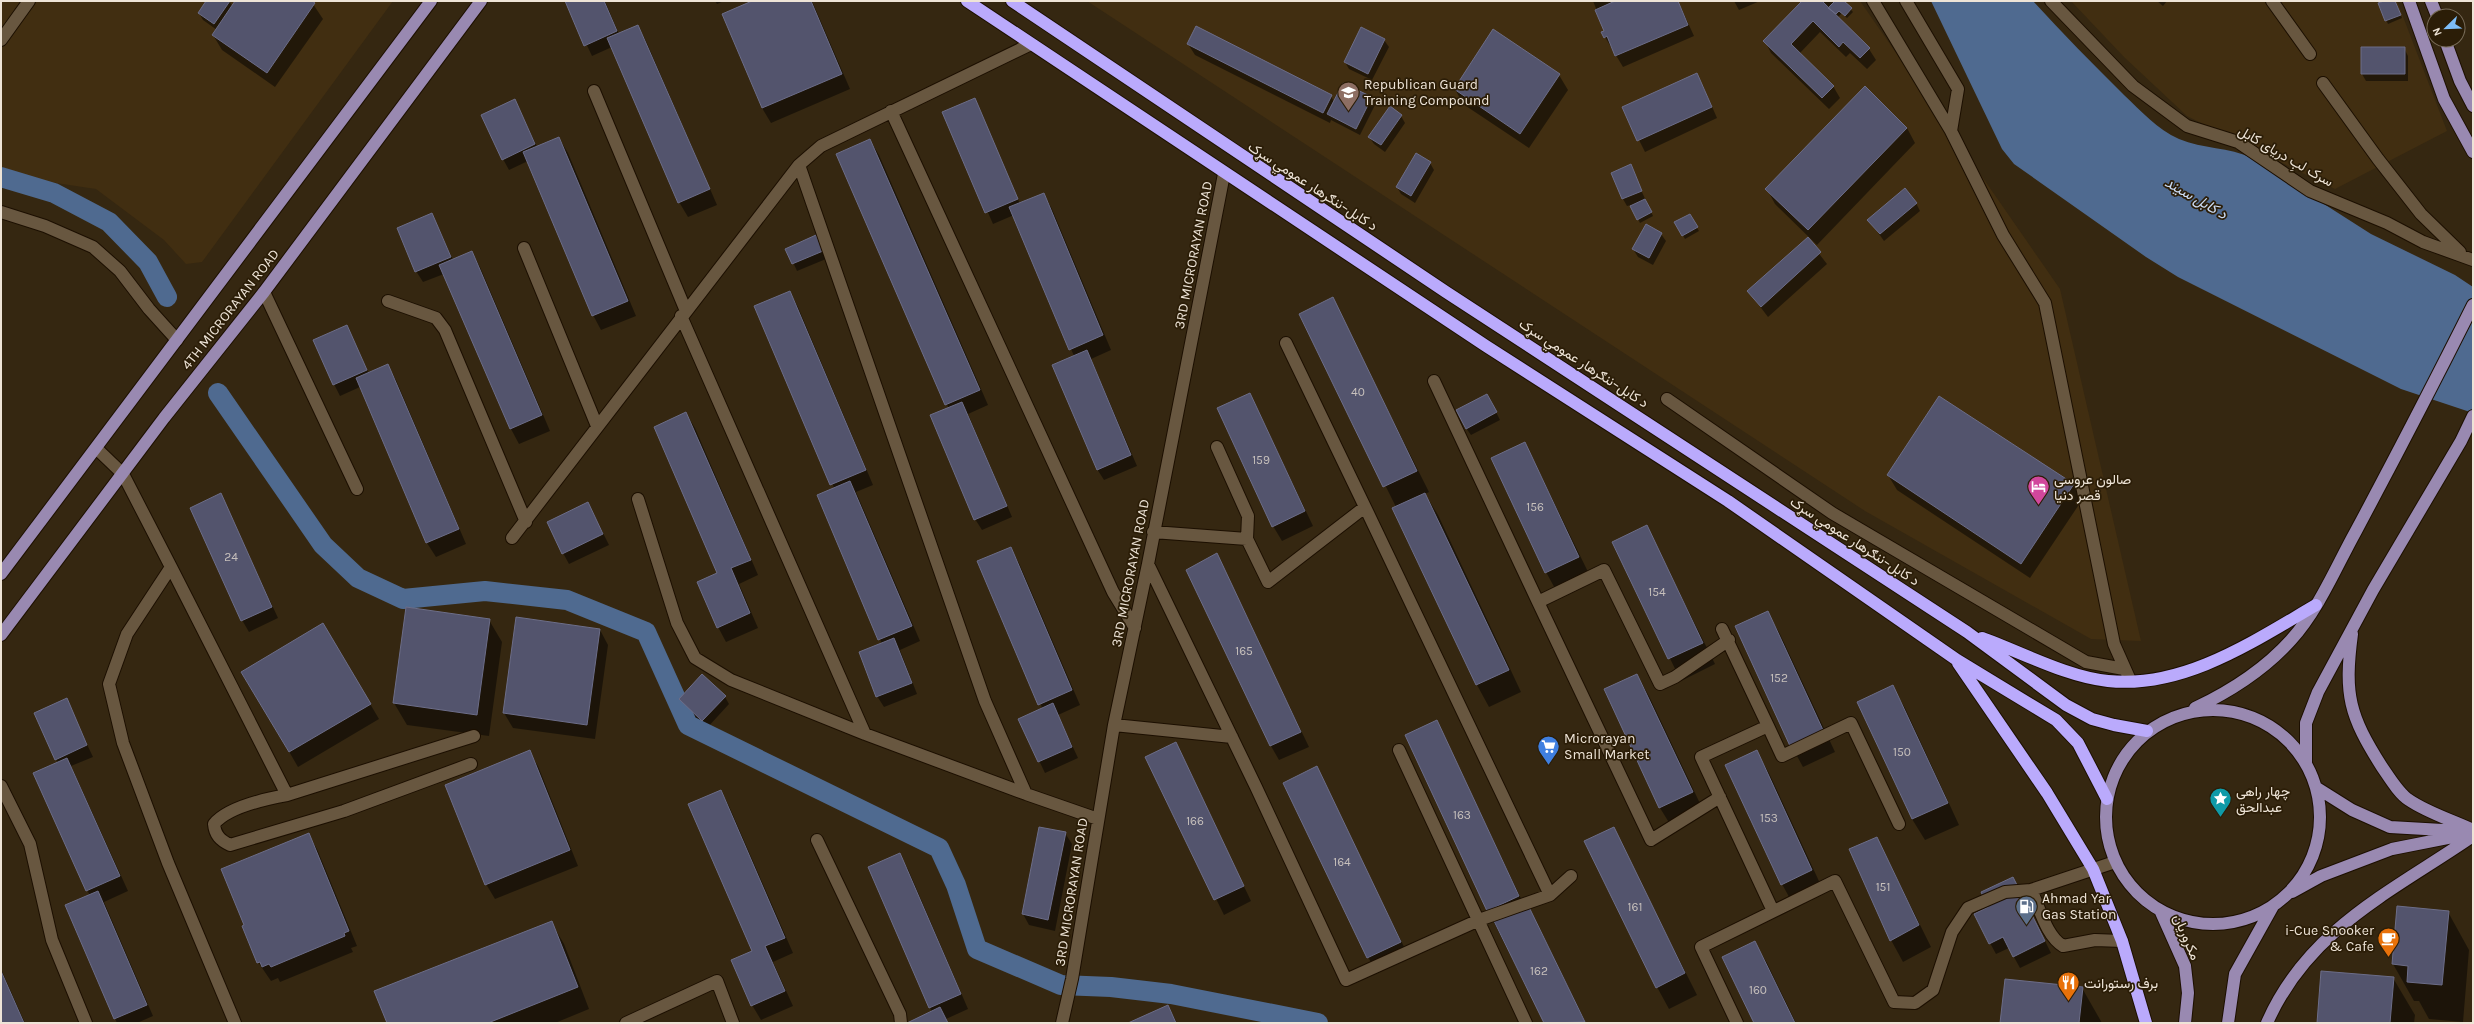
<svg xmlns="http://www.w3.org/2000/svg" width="2474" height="1024" viewBox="0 0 2474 1024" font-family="Karla,Vazirmatn,sans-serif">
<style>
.built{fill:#412e11}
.water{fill:#4f6a90}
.shadow{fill:#0007}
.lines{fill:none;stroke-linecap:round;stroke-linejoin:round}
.canal{stroke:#4f6a90;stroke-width:20}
.building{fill:#53546d;stroke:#6c6d88}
.minor-casing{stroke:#1c0f00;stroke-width:14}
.major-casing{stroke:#1c0f00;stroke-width:14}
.highway-casing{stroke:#1c0f00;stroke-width:14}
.minor{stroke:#685740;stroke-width:12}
.major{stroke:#9989b1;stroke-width:12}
.highway{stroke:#baaafc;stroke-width:12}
.labels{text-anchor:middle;stroke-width:3.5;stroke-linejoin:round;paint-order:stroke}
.number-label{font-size:12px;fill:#c7c0bc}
.poi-label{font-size:14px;fill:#eee4d7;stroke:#2b1d07;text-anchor:start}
.street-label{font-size:14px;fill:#eee4d7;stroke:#2b1d07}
.water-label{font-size:15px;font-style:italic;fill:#cadbf4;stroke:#2b1d07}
</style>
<rect width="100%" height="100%" fill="#352711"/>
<path class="built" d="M1,1H393L202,262L186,264L164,240L96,189L43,181L1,167Z
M1087,1H1860L2060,289L2141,641L2091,639L1865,511Z
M2071,1H2397L2447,131L2335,189L2187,116L2124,57Z"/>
<path class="water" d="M1931,1H2033C2062,33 2093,64 2124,95C2141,111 2157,129 2179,139C2203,149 2229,147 2252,158L2371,234L2455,275L2473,287V413L2401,389L2178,277L2146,257L2014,164L2002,149Z"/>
<path class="shadow" d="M207,1H229L233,7L237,1H311L323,19L275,87L222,50L213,35L217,30L203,20L199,13Z
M566,1H605L619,34L638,26L646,41L717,205L688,217L679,202L612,47L592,56Z
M715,1H724L717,4Z
M755,1H812L850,89L771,123L762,108L723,15Z
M1593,1H1678L1694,36L1623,67L1605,37V31Z
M1734,1H1760L1739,10Z
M1804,1H1843L1853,12L1847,18L1842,13L1837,18L1869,49L1876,60L1867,69L1850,53L1846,57L1820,32L1799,54L1833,86L1840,98L1829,109L1771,53L1765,41Z
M2157,1H2167L2163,6Z
M2386,1H2395L2402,18L2388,24L2379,4Z
M1384,40L1389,47L1372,80L1349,69L1345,62Z
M1188,44L1331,96L1334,102L1371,98L1375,105L1360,135L1331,120L1330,123L1195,55Z
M2404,48L2408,56V81H2366L2362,74Z
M1559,75L1568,90L1529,148L1463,104L1455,89Z
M1703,86L1717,118L1645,152L1623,108Z
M974,99L1020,204L1044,194L1052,209L1111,350L1091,359L1137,466L1104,480L1097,469L1074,356L1014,215L993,224L944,112Z
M515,100L537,147L559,138L568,153L636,316L601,330L593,315L528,161L509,170L503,159Z
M1401,116L1405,123L1385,152L1374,144L1369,137Z
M1907,128L1915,143L1817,245L1775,204L1767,189Z
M870,140L879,155L988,405L968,414L1012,517L982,530L975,519L949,409L837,154Z
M1430,163L1434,170L1415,203L1401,194L1397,187Z
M1630,166L1653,216L1640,223L1631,205L1627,206L1623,199L1612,173Z
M1916,203L1920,211L1884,241L1869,220Z
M432,214L453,260L472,252L480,267L550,431L519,444L511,429L444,274L423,282L416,271Z
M1689,215L1699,231L1685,239L1676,223Z
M1661,234L1666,241L1653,265L1638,257L1633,249Z
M816,236L826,259L797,271L787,249Z
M1807,238L1827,264L1768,317L1749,292Z
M790,292L798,307L873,485L856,492L920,641L900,650L917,694L884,707L877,696L882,644L818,495L834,489Z
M1332,299L1429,492L1425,494L1438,515L1521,692L1489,707L1477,685L1393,509L1396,507L1300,314Z
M347,327L369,374L388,366L396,380L466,544L436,557L427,543L360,387L340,396L334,384Z
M1250,394L1313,526L1282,541L1273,526Z
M1491,402L1500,420L1471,435L1466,428Z
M686,413L695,428L758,575L739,584L758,628L726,642L718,627L719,574Z
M1525,443L1591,578L1558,594L1546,572Z
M1888,475L2073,485L2082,500L2030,578L1897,490Z
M221,495L278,618L249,632L242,620Z
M588,503L609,545L569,564L563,553Z
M1646,526L1715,664L1681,681L1613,542Z
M1010,548L1019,563L1080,705L1058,715L1078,758L1045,773L1019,719L1042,709Z
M1216,555L1309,747L1279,760L1271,746Z
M407,609L489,620L502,642L489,736L407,725L394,703Z
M1767,612L1780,634L1835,752L1803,767L1791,745Z
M323,624L379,719L298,767L243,672Z
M600,630L608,645L595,739L513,728L504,713Z
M1637,675L1649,696L1705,814L1673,829L1660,808L1605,690Z
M1892,687L1905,708L1959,825L1925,840L1912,819Z
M725,697L729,704L707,728L684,707L680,699Z
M66,700L93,757L71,766L128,891L104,902L153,1016L137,1023H117L66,906L90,896L34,774L58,763L56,759Z
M1437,722L1525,907L1527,906L1536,921L1586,1023H1545L1488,911Z
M1175,743L1251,901L1224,915L1146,757Z
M1756,751L1769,773L1824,892L1794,906L1782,884Z
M529,752L538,766L578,866L495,899L486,884Z
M1316,767L1409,957L1376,973L1284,783Z
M721,791L729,806L793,953L773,962L793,1006L761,1020L752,1005L753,951Z
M1613,828L1697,995L1669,1009L1657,987Z
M1065,833L1072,844L1055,931L1029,925L1023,914Z
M308,834L317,849L357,946L351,948L353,952L280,982L278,978L271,981L258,962L245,925Z
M1877,838L1931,947L1903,962L1891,940Z
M899,854L908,869L968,1009L946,1019L948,1023H909L932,1012L869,867Z
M2019,889L2051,953L2020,968L2009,948L1996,954L1990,943Z
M2448,912L2469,950L2463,1022L2429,1019L2419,1001H2414L2393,964Z
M551,922L564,944L589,1009L555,1023H388Z
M1754,942L1767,963L1796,1023H1755Z
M1,969L25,1023H1Z
M2393,978L2415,1015L2414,1023H2318Z
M2082,988L2102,1023H2001Z
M1168,1006L1177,1023H1130Z"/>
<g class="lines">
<path class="canal" d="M1,177L54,193L109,222L148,262L167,297
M218,393L323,545L358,578L403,599L485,591L567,600L646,632L688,725L939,848L956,885L977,949L1061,985L1111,987L1171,994L1318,1023"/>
</g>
<path class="building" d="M206,1H230L214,24L198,13Z
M235,1H312L315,3L267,73L212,35Z
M565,1H604L617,31L584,46Z
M752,1H811L842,74L762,108L722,14Z
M1615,1H1678L1688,25L1615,56L1607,36L1604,38L1601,32L1604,31L1595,10Z
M1802,1H1822L1870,48L1860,58L1843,42L1839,47L1813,21L1791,44L1834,86L1822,98L1763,41Z
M1835,1H1844L1852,8L1845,16L1839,11L1836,14L1828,8Z
M2384,1H2395L2401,15L2385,21L2378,3Z
M638,25L710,189L678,203L607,38Z
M1196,26L1332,95L1323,113L1187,44Z
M1361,27L1385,39L1368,74L1344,62Z
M1493,29L1560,74L1520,134L1454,89Z
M2361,47H2405V74H2361Z
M1697,73L1712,107L1637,141L1622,107Z
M1343,83L1372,97L1356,129L1327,114Z
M1865,86L1907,128L1808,230L1765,189Z
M975,98L1018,199L985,213L942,112Z
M515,99L535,144L502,160L481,115Z
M1390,106L1402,115L1381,145L1368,137Z
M559,137L628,301L592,316L523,152Z
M870,139L980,390L945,405L836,154Z
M1416,153L1431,162L1411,196L1396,187Z
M1631,164L1642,191L1622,199L1611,173Z
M1905,188L1917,203L1880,234L1867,220Z
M1044,193L1103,335L1069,350L1009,207Z
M1645,199L1652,212L1637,220L1630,206Z
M432,213L451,257L415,272L397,228Z
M1690,214L1698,227L1682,236L1674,222Z
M1646,224L1662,233L1649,258L1632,249Z
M816,235L823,251L792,264L785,249Z
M1808,237L1821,252L1761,307L1747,291Z
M472,251L542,415L510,429L439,265Z
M790,291L866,470L830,485L754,306Z
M1333,297L1417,471L1383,487L1299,314Z
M347,325L367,370L333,385L313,340Z
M1087,350L1131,455L1097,470L1052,365Z
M388,364L459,529L426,543L356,378Z
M1250,393L1305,511L1272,527L1217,408Z
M1487,394L1497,412L1466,429L1456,410Z
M1939,396L2074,484L2021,564L1887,475Z
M962,402L1007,506L974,520L930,415Z
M686,412L751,560L731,568L750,613L717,628L697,582L717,573L654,427Z
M1525,442L1579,557L1545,573L1491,458Z
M850,481L912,626L878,640L817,495Z
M221,493L272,607L241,621L190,508Z
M1425,493L1509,670L1476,685L1392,508Z
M588,502L603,534L562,554L547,522Z
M1647,525L1703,643L1668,659L1612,542Z
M1011,547L1072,690L1038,705L977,561Z
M1217,553L1301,732L1270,746L1186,570Z
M406,607L490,619L477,715L393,703Z
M1768,611L1823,730L1790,746L1735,626Z
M516,617L600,629L587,725L503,713Z
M323,623L371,704L289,752L241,672Z
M894,638L912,683L876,697L859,652Z
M702,674L726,696L702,721L679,699Z
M1637,674L1693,792L1659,808L1604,689Z
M1893,685L1948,803L1912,819L1857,702Z
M67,698L87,745L55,760L34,713Z
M1053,703L1072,747L1038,762L1018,719Z
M1437,720L1519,896L1487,911L1405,735Z
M1176,742L1244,886L1214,900L1145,757Z
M530,750L570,850L485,885L445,785Z
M1757,750L1812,870L1781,885L1725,765Z
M67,758L120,876L86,891L33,773Z
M1317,766L1401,942L1367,958L1283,783Z
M721,790L785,938L765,946L785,991L751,1006L731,960L752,951L688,804Z
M1039,827L1066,832L1048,920L1022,914Z
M1614,827L1685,973L1656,988L1584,841Z
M309,833L349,931L344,933L345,936L271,967L269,964L262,967L260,962L257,963L242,926L244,925L221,869Z
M1877,837L1919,925L1890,941L1849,849Z
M900,853L961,994L929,1008L868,867Z
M2013,877L2045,941L2013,957L2003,937L1989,944L1974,914L1988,907L1981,892Z
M98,891L147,1005L114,1019L65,905Z
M1528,905L1585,1022L1544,1023L1494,921Z
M2397,906L2449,911L2442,985L2407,982L2408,966L2392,964Z
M552,921L578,987L488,1023H387L374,991Z
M1755,941L1795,1023H1754L1722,957Z
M1,971L24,1023H1Z
M2321,971L2394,977L2390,1023H2317Z
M2005,979L2083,987L2079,1023H2000Z
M1168,1005L1176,1023H1128Z
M940,1007L948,1023H907Z"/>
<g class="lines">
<defs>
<path id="minor" d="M1873,1L1951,131
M1906,1L1958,89L1951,131L2003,235L2045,303L2114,644L2130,680
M2051,1L2133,86L2187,126L2238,142L2310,191L2387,223L2423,242L2473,260
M2272,1L2310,54
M1,40L29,1
M2323,83L2378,159L2421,214L2460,252
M594,91L686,311
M891,111L1113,592L1135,628
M799,165L985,701L1026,794
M1,212L45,226L93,247L120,271L149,309L177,340
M524,248L597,426
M264,292L357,489
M388,301L436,318L445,330L526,522
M681,316L865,734
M1434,381L1538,602L1604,570L1660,684L1675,677L1729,640
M1667,399L1832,513L2086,662L2124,669
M97,449L123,474L171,567L127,634L109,684L123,743L168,863L235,1023
M638,499L677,623L695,658L731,680L865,734L1026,794L1098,819
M1365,507L1550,895
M1153,532L1247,539L1248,516L1217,447
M512,538L799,165L821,146L1031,44
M1247,539L1268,582L1365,507L1286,343
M1148,564L1256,787L1346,980L1479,920L1550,895L1571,876
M171,567L287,795
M1538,602L1651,840L1720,797
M1722,629L1768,726L1701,757L1773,911
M1114,725L1232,737
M1768,726L1782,756L1851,723L1899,824
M1399,750L1526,1023
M471,764L344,811L230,845C220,840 215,835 214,824C228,807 265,799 287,795L474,736
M1,786L30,844L52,940L86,1023
M817,840L900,1014L901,1023
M2031,890C2040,908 2046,936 2063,946L2095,940L2122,941
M626,1023L717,981L733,1023
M1062,1023L1072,979L1114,725L1148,564L1224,174
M1737,1023L1701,947L1835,881L1894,1002L1915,1003L1933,990L1952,932L1968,908L2005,892L2031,890L2115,862"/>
<path id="major" d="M2409,1L2444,99L2473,152
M2431,1L2437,16
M2445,40L2460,81L2473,106
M1,574L431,1
M2352,634C2344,695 2349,715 2382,767C2389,777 2399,794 2409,800C2428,813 2452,820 2473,830
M1,635L164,418L264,292L481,1
M2195,708C2231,691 2264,670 2291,640C2319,609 2336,567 2356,531C2396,456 2435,381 2473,305
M2106 817a107 107 0 1 1 214 0a107 107 0 1 1-214 0Z
M2306,762V723L2318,692L2373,590L2461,441L2473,416
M2317,788L2352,810L2390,827L2460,831
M2292,892L2321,876L2392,849L2473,833
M2160,910L2185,966L2188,993L2185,1023
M2228,1023L2235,974L2273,906
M2267,1023C2308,929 2393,891 2473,836"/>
<path id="highway" d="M967,1L1486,346L1728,501L1957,660L2056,720L2078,743L2107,799
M1012,1L1446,292L1967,632L2066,705L2092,719L2114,725L2147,731
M1982,638C2021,652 2067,677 2108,681C2184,689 2254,641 2316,605
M1958,663L2047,793L2093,869L2122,941L2146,1023"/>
</defs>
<use href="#minor" class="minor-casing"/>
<use href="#major" class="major-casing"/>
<use href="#highway" class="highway-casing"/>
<use href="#minor" class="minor"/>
<use href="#major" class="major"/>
<use href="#highway" class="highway"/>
</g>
<defs>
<symbol id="university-pin" viewBox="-11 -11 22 30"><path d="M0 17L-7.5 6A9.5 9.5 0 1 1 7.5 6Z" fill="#8d6e63" stroke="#2b1d07"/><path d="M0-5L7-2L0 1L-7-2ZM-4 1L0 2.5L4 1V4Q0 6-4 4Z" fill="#fff"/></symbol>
<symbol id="hotel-pin" viewBox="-11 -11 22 30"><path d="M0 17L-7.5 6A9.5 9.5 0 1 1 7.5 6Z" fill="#d1479c" stroke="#2b1d07"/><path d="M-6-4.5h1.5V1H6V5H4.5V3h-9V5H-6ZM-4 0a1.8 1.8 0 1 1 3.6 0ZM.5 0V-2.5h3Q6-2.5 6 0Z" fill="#fff"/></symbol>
<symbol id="supermarket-pin" viewBox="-11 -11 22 30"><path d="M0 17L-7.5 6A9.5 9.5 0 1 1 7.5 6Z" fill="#3f7fe0" stroke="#2b1d07"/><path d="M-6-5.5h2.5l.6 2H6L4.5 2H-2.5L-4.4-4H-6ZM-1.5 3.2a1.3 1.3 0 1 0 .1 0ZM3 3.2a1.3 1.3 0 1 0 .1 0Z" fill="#fff"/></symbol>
<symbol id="sight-pin" viewBox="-11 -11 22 30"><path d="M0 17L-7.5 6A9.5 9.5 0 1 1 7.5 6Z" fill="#0f9aa8" stroke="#2b1d07"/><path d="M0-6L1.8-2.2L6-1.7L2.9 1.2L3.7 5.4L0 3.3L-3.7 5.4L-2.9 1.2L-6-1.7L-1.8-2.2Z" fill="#fff"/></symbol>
<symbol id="fuel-pin" viewBox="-11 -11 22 30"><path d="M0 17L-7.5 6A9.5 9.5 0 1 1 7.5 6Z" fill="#5c6f8a" stroke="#2b1d07"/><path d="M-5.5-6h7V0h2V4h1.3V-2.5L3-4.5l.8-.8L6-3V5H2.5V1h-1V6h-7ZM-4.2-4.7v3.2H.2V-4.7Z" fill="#fff"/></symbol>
<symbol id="cafe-pin" viewBox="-11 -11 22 30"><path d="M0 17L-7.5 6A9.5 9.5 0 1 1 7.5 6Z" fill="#e8710a" stroke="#2b1d07"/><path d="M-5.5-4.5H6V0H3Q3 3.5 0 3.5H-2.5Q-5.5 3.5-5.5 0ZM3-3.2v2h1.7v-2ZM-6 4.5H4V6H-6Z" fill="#fff"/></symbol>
<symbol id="restaurant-pin" viewBox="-11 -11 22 30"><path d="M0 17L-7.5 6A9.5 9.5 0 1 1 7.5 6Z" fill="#e8710a" stroke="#2b1d07"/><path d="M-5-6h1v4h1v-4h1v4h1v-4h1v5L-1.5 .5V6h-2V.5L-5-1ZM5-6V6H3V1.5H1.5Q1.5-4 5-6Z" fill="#fff"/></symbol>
</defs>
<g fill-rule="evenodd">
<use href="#university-pin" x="1336" y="80" width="25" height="34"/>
<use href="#hotel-pin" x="2026" y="474" width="25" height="34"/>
<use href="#supermarket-pin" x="1536" y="734" width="25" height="34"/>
<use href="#sight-pin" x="2208" y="786" width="25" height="34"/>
<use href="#fuel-pin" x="2014" y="894" width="25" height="34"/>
<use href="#cafe-pin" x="2376" y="926" width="25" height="34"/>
<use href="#restaurant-pin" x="2056" y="970" width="25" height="34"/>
</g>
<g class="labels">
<g class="number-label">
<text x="1358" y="396">40</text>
<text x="1261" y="464">159</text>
<text x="1535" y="511">156</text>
<text x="231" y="561">24</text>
<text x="1657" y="596">154</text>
<text x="1244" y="655">165</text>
<text x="1779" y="682">152</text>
<text x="1902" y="756">150</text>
<text x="1462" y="819">163</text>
<text x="1769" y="822">153</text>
<text x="1195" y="825">166</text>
<text x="1342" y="866">164</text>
<text x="1883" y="891">151</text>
<text x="1635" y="911">161</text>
<text x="1539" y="975">162</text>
<text x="1758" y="994">160</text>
</g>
<g class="poi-label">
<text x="1364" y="89">Republican Guard<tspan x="1364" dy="16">Training Compound</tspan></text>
<text x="2054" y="484">صالون عروسی<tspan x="2054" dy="16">قصر دنیا</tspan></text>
<text x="1564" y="743">Microrayan<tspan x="1564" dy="16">Small Market</tspan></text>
<text x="2236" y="796">چهار راهی<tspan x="2236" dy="16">عبدالحق</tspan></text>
<text x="2042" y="903">Ahmad Yar<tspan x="2042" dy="16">Gas Station</tspan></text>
<text x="2374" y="935" text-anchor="end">i-Cue Snooker<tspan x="2374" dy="16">&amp; Cafe</tspan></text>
<text x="2084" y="988">برف رستورانت</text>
</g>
<g class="street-label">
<text transform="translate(2286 156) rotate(30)" y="5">سرک لبِ دریای کابل</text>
<text transform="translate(1313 186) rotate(33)" y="5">د کابل–ننګرهار عمومي سړک</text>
<text transform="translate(1193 255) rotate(-79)" y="5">3RD MICRORAYAN ROAD</text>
<text transform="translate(230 309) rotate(-52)" y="5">4TH MICRORAYAN ROAD</text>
<text transform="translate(1584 363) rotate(33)" y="5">د کابل–ننګرهار عمومي سړک</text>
<text transform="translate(1855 541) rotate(33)" y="5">د کابل–ننګرهار عمومي سړک</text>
<text transform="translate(1130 573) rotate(-79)" y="5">3RD MICRORAYAN ROAD</text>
<text transform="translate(1071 892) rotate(-81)" y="5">3RD MICRORAYAN ROAD</text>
<text transform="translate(2187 937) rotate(67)" y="5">مکروریان</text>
</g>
<g class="water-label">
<text transform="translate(2196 198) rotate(30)" y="5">د کابل سيند</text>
</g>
</g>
<rect width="2474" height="1024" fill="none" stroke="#eee4d7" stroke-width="4"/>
<g transform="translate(2446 28) rotate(247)"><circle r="19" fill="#2b1d07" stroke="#796d5a"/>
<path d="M0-3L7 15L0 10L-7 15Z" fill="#7dbef9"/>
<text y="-6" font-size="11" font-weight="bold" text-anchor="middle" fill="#eee4d7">N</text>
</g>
</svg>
